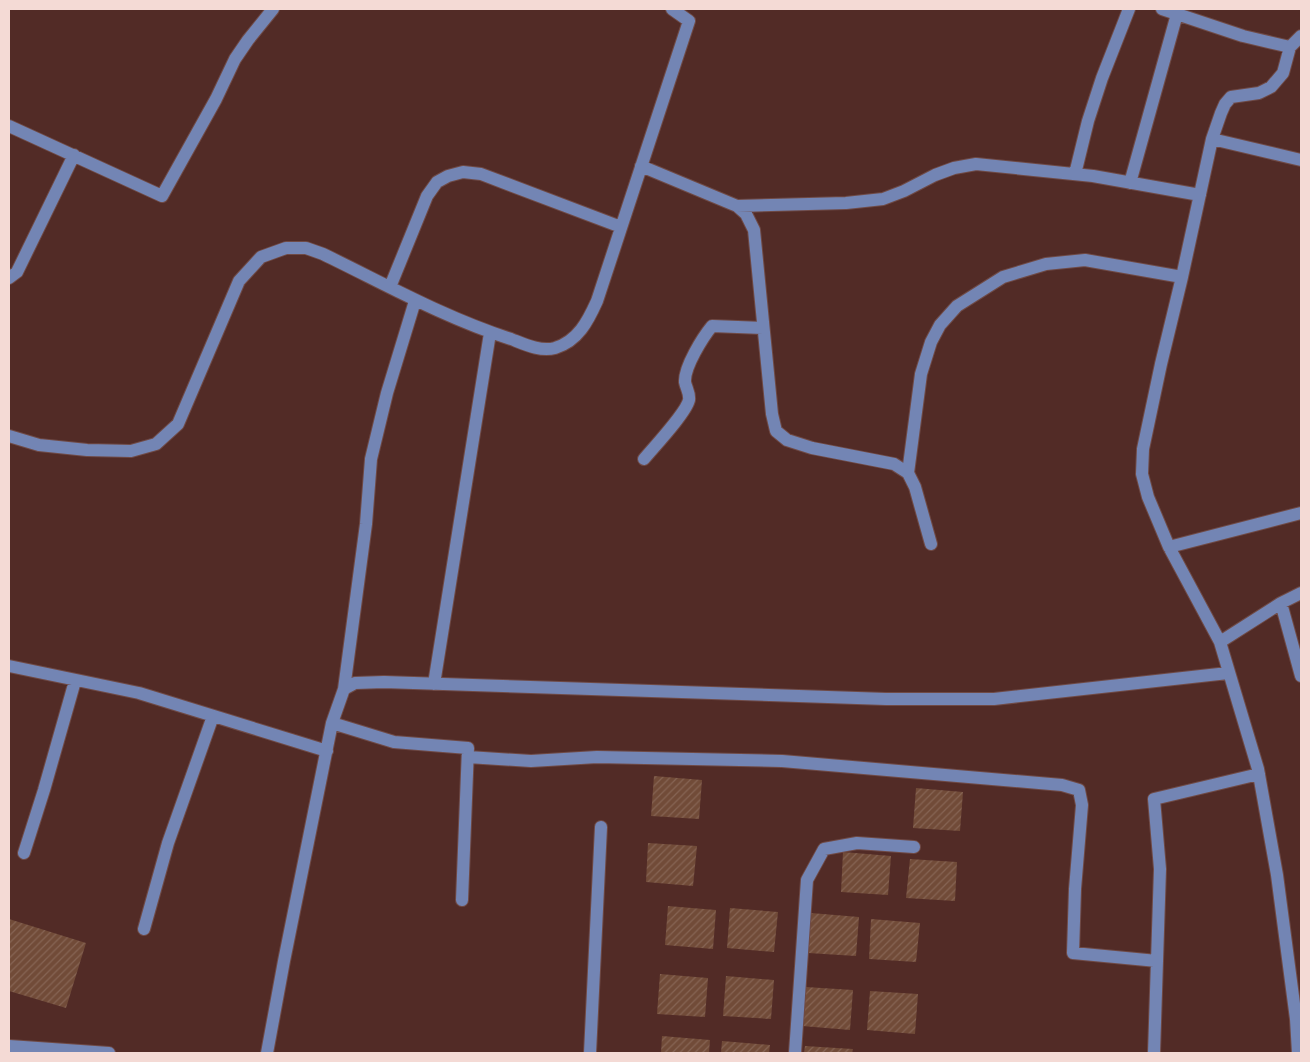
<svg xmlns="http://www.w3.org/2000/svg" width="1310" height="1062" viewBox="0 0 1310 1062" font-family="Signika,sans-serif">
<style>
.building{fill:url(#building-hatch)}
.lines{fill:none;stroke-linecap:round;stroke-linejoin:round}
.minor-casing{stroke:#6f4a46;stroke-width:14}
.minor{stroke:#7385b4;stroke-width:12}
</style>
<defs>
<pattern id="building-hatch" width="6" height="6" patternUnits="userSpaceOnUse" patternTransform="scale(1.25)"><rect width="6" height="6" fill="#714b38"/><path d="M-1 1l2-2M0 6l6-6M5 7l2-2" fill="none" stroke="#866454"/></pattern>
</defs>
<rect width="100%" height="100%" fill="#522b26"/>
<path class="building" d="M654,776L702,780L699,819L651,816Z
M916,788L963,792L960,831L913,828Z
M648,843L697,846L693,886L646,882Z
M843,852L891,856L888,895L841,892Z
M910,859L957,862L955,901L906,898Z
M668,906L716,910L713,949L665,945Z
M730,908L778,912L774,952L727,948Z
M811,913L859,917L856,956L808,953Z
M9,919L86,943L66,1008L9,991Z
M871,919L920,923L916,962L869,959Z
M660,974L708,978L705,1017L657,1014Z
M726,976L774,980L771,1019L723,1016Z
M806,987L853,990L850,1030L802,1026Z
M870,991L918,994L915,1034L867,1030Z
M662,1036L710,1040L709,1053H661Z
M722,1041L770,1045L769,1053H721Z
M805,1046L853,1049L852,1053H804Z"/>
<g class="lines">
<defs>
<path id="minor" d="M1162,9L1243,36L1290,47
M9,126L162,196L216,99L235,59L248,40L273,9
M1212,139L1301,160
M641,166L737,206L746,214L754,230L772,414L776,431L787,440L812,448L894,464L908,473L915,487L931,544
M1075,174L1088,121L1102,78L1129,9
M1130,183L1177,14
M737,206L846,203L883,199L904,191L935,175L954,168L976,164L1093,176L1200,195
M9,278L17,272L74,155
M390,287L427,196L437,182L448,176L463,172L481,174L621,227
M9,436L39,445L87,450L131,451L156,444L178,424L239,281L261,257L286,248H306L323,254C385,284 445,318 511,339C524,344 540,352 555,348C578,341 588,321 597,301L689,21L672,9
M644,459C654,447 686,413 689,400C690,393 686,388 685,382C684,367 703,337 712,326L763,328
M908,473L921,374L931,342L940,325L957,306L1003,277L1046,264L1085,260L1182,277
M1169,547L1301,513
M1281,603L1301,676
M1220,642L1281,603L1301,593
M9,666L139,693L327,751
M434,684L490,333
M344,689L366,524L371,459L387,393L415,301
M332,723L394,742L468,748L462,900
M468,757L531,761L597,757L782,761L1062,785L1079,790L1082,805L1075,889L1073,953L1157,961
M24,853L44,790L75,681
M144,929L168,843L213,716
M9,1046L109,1053
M267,1053L284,961L332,723L344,689L355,683L384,682L886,699H994L1228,673
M590,1053L601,827
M795,1053L807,880L824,849L857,843L914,847
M1154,1053L1160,869L1154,799L1259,774
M1298,1053L1296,1019L1277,875L1258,769L1220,642L1169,547L1148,497L1142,474L1143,449L1161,364L1182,277L1212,139L1221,113L1225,104L1231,97L1259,93L1271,87L1283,73L1290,47L1301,36"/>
</defs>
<use href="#minor" class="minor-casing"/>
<use href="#minor" class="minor"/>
</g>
<rect width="1310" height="1062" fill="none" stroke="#f4dad5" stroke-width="20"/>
</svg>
